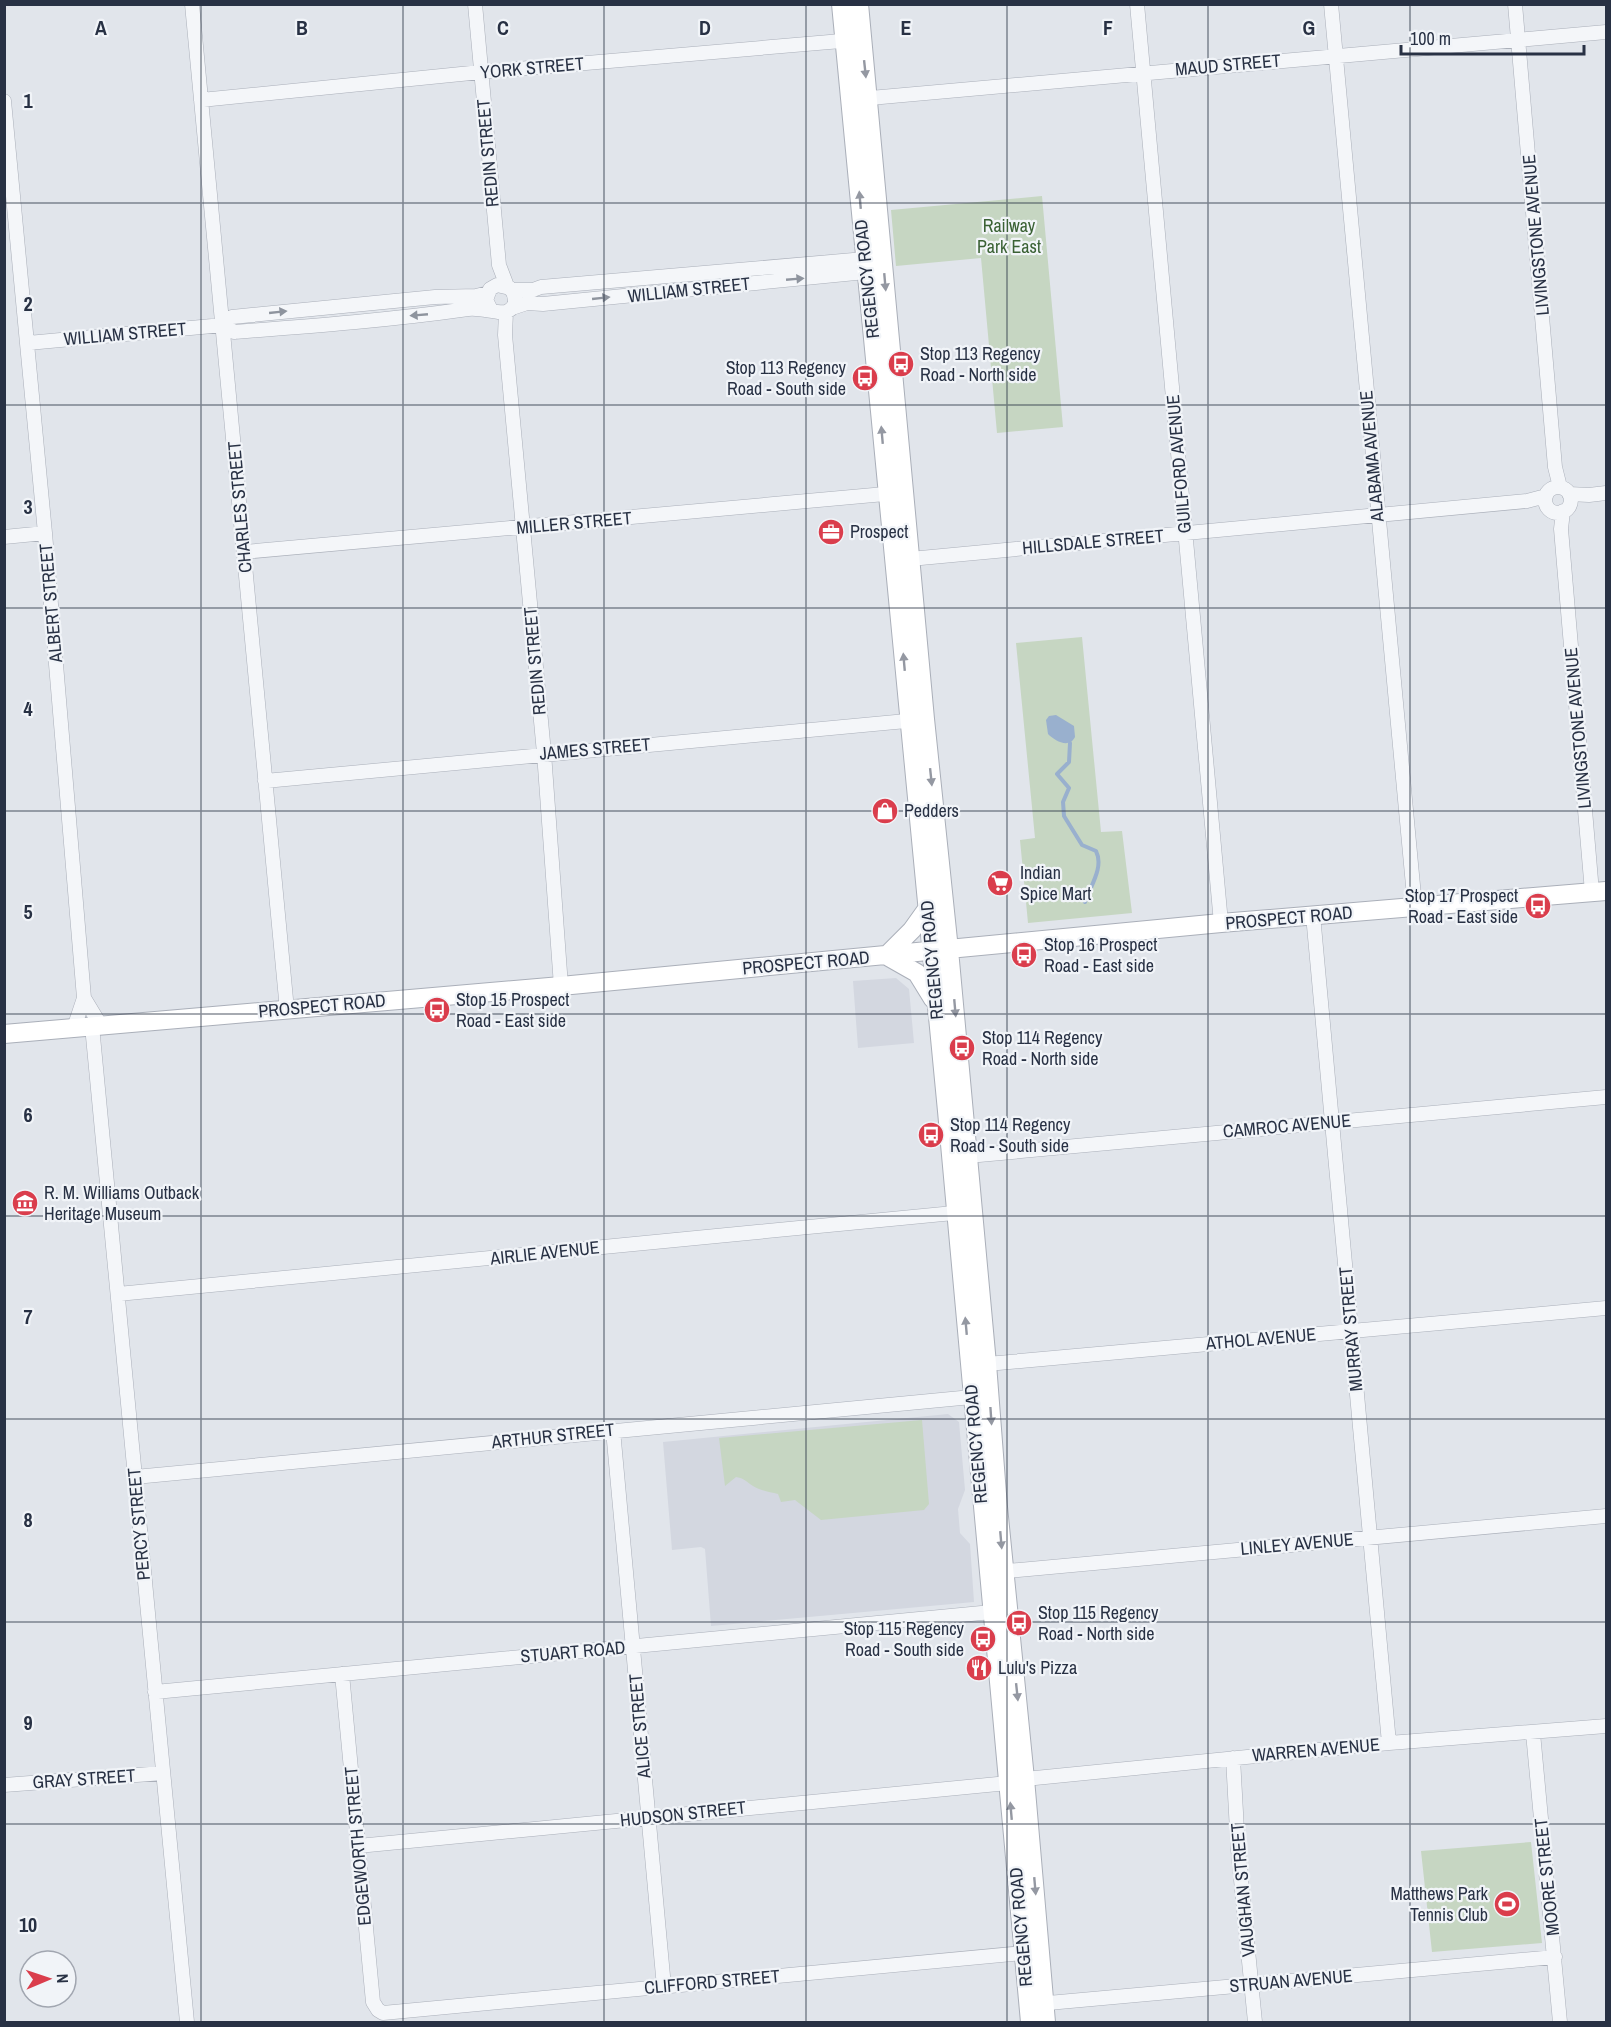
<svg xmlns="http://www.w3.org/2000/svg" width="1611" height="2027" viewBox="0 0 1611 2027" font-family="'Archivo Narrow',sans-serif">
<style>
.built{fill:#d3d7e0}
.green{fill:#c6d6c2}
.water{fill:#99b0ce}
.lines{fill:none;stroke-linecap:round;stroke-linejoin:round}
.stream{stroke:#99b0ce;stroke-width:4}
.street-casing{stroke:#aaafb9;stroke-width:15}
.secondary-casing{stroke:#aaafb9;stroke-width:20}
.street{stroke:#f4f6f9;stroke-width:14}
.secondary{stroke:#fff;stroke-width:18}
.oneway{fill:#9498a2}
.oneway2{fill:#8e949e}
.grid{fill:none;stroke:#283144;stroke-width:1.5;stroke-opacity:0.55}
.labels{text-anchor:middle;stroke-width:4.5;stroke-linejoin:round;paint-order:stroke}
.street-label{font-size:18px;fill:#283144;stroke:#f1f4f8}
.park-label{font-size:18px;fill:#3a6134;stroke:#f1f4f8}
.poi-label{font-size:18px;fill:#283144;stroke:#f1f4f8;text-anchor:start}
.grid-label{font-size:20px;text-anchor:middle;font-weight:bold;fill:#283144;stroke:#f1f4f8;stroke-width:4.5;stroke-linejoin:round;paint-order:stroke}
</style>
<rect width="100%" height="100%" fill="#e1e5eb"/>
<path class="built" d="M896,978L909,989L914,1043L858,1048L853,981Z
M948,1414L959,1422L965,1490L958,1509L960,1533L970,1544L974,1602L711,1626L705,1549L701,1547L672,1550L663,1442Z"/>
<path class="green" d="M1042,196L1063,427L997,433L981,258L896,266L891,210Z
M1082,637L1101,832L1122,831L1132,913L1028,923L1020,840L1035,838L1016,643Z
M922,1420L929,1504L924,1510L821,1520L795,1500L781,1502L778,1494C770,1492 761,1491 753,1486C745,1481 746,1479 736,1477L725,1486L719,1438Z
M1531,1842L1542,1943L1432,1952L1421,1851Z"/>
<path class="water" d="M1056,715L1074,726L1075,737C1069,749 1055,741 1048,734L1046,720L1049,716Z"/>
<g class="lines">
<path class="stream" d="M1070,743L1069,762L1057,774L1069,788L1063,802L1064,816L1082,845L1096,851C1104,867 1091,885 1085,902"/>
<defs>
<path id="street" d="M192,4L287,1010
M475,4L499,265L507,286
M1137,4L1221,923
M1331,4L1415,907
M1515,4L1555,467L1560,487
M859,99L1606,32
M201,100L481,72L853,40
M4,101L45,533L84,998L101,1026
M513,290H533L541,287L865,259
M512,308L527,303L543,304L866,272
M506,312L505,335L544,753L561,986
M223,325L234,332C312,326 391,320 468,309C481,307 501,315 508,311C518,306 516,295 510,288L497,285L490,289L486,300L491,310
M28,343L223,325L232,317L435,297L476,296L488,293
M1545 500a13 13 0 1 1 26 0a13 13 0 1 1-26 0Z
M1569,494L1589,495L1606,493
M1563,511L1561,529L1592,892
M4,537L45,533
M244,552L896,493
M910,559L1527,501L1546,496
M265,781L917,720
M1313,915L1389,1743
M92,1026L187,2022
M74,1028L84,998
M968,1156L1606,1097
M118,1294L964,1212
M987,1364L1606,1308
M613,1430L664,1987
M135,1477L972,1397
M996,1572L1606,1516
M342,1674L373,2002L378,2010L383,2013L1033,1952
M155,1692L992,1612
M1533,1733L1560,2022
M1233,1758L1238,1849L1255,2022
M1025,1779L1389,1743L1606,1726
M4,1785L163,1773
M358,1846L1008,1783
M1037,2004L1555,1957"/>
<path id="secondary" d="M841,4L947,1111L1030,2022
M859,4L925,719L949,950L987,1364L998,1507L1025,1779L1046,2022
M886,956L912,930L927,909
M887,956L917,973L933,999
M4,1034L561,986L1221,923L1606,891"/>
</defs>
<use href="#street" class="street-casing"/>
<use href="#secondary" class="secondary-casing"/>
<use href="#street" class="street"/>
<use href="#secondary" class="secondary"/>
</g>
<defs><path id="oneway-solid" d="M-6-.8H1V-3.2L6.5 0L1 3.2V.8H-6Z" transform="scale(1.5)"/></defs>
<g class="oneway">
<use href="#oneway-solid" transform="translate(865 69) rotate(84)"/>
<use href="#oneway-solid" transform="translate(860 200) rotate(-95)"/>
<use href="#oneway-solid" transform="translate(885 282) rotate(85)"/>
<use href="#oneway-solid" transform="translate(882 435) rotate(-95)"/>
<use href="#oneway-solid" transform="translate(904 662) rotate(-95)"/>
<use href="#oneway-solid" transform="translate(931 777) rotate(84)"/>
<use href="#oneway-solid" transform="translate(955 1008) rotate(85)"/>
<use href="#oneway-solid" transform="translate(966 1326) rotate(-95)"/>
<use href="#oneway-solid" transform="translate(991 1416) rotate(86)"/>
<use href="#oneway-solid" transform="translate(1001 1540) rotate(85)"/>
<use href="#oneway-solid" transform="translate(1017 1692) rotate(84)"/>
<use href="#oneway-solid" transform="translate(1011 1811) rotate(-95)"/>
<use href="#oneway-solid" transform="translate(1035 1886) rotate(85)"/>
</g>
<g class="oneway2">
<use href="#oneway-solid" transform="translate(795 279) rotate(-5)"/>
<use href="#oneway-solid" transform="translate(601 298) rotate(-6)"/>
<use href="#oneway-solid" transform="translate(278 312) rotate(-6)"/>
<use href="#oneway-solid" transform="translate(419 315) rotate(175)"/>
</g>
<path class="grid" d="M201,4V2022M403,4V2022M604,4V2022M806,4V2022M1007,4V2022M1208,4V2022M1410,4V2022M4,203H1606M4,405H1606M4,608H1606M4,811H1606M4,1014H1606M4,1216H1606M4,1419H1606M4,1622H1606M4,1824H1606"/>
<defs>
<symbol id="bus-disc" viewBox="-11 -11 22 22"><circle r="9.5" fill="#da3d4c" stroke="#f1f4f8"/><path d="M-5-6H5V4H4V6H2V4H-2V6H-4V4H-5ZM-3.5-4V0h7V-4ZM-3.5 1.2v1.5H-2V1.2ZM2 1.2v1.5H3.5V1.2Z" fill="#fff"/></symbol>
<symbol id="office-disc" viewBox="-11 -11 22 22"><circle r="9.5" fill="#da3d4c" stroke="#f1f4f8"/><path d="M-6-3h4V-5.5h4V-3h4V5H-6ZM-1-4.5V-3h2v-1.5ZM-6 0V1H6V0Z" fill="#fff"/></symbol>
<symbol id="shop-disc" viewBox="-11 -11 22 22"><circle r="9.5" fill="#da3d4c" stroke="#f1f4f8"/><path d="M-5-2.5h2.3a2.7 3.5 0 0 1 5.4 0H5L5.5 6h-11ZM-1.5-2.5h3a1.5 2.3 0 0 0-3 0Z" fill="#fff"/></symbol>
<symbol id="supermarket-disc" viewBox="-11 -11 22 22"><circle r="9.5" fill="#da3d4c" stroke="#f1f4f8"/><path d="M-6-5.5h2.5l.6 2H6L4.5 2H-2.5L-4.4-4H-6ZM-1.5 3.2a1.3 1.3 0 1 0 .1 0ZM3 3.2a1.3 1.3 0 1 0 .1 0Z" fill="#fff"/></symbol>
<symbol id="museum-disc" viewBox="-11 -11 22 22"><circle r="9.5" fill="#da3d4c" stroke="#f1f4f8"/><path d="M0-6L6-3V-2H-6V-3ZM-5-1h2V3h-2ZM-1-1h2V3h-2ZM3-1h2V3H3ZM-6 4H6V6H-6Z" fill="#fff"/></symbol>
<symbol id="restaurant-disc" viewBox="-11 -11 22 22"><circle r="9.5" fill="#da3d4c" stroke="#f1f4f8"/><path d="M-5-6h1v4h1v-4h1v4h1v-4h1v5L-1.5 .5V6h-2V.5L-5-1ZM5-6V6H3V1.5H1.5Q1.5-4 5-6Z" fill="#fff"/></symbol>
<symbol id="stadium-disc" viewBox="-11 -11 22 22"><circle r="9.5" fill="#da3d4c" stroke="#f1f4f8"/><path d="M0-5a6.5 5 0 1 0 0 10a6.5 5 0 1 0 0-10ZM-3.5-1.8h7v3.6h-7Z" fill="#fff"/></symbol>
</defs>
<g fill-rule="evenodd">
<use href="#bus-disc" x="886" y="349" width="30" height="30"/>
<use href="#bus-disc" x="850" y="363" width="30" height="30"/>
<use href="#office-disc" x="816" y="517" width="30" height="30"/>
<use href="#shop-disc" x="870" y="796" width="30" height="30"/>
<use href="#supermarket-disc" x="985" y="868" width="30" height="30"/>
<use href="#bus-disc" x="1523" y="891" width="30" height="30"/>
<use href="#bus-disc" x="1009" y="940" width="30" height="30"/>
<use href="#bus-disc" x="422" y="995" width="30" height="30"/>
<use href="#bus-disc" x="947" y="1033" width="30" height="30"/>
<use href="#bus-disc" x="916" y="1120" width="30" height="30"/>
<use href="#museum-disc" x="10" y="1188" width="30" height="30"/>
<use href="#bus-disc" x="1004" y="1608" width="30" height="30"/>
<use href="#bus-disc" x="968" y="1624" width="30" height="30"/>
<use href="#restaurant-disc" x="964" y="1653" width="30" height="30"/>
<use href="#stadium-disc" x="1492" y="1889" width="30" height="30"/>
</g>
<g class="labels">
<g class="street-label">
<text transform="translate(1228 65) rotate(-5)" y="6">MAUD STREET</text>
<text transform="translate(532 68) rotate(-5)" y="6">YORK STREET</text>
<text transform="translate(488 153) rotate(-95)" y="6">REDIN STREET</text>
<text transform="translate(1536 235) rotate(-95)" y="6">LIVINGSTONE AVENUE</text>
<text transform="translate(867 279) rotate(-96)" y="6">REGENCY ROAD</text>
<text transform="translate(689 290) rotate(-6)" y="6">WILLIAM STREET</text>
<text transform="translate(125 334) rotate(-5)" y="6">WILLIAM STREET</text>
<text transform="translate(1372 456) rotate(-95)" y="6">ALABAMA AVENUE</text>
<text transform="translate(1179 464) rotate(-95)" y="6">GUILFORD AVENUE</text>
<text transform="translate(240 507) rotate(-95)" y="6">CHARLES STREET</text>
<text transform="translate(574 523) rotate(-5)" y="6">MILLER STREET</text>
<text transform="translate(1093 542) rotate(-5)" y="6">HILLSDALE STREET</text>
<text transform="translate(51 603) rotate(-95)" y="6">ALBERT STREET</text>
<text transform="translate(535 661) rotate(-95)" y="6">REDIN STREET</text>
<text transform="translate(1578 728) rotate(-95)" y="6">LIVINGSTONE AVENUE</text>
<text transform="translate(595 749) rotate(-5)" y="6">JAMES STREET</text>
<text transform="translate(1289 918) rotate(-5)" y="6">PROSPECT ROAD</text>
<text transform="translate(932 960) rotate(-95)" y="6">REGENCY ROAD</text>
<text transform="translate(806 963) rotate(-5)" y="6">PROSPECT ROAD</text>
<text transform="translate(322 1006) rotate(-5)" y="6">PROSPECT ROAD</text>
<text transform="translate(1287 1126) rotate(-5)" y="6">CAMROC AVENUE</text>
<text transform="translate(545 1253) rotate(-6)" y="6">AIRLIE AVENUE</text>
<text transform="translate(1351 1329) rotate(-95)" y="6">MURRAY STREET</text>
<text transform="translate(1261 1339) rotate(-5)" y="6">ATHOL AVENUE</text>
<text transform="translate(553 1436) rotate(-6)" y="6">ARTHUR STREET</text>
<text transform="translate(976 1444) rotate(-95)" y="6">REGENCY ROAD</text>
<text transform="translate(139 1524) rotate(-95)" y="6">PERCY STREET</text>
<text transform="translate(1297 1544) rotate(-5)" y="6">LINLEY AVENUE</text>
<text transform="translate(573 1652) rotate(-5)" y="6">STUART ROAD</text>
<text transform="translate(640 1726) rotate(-95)" y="6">ALICE STREET</text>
<text transform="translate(1316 1750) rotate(-5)" y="6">WARREN AVENUE</text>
<text transform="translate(84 1779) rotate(-4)" y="6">GRAY STREET</text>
<text transform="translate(683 1814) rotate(-6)" y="6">HUDSON STREET</text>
<text transform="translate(358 1846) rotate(-95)" y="6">EDGEWORTH STREET</text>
<text transform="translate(1547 1877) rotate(-96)" y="6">MOORE STREET</text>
<text transform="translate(1243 1890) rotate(-95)" y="6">VAUGHAN STREET</text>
<text transform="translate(1021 1927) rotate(-95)" y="6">REGENCY ROAD</text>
<text transform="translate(1291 1981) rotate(-5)" y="6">STRUAN AVENUE</text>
<text transform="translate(712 1982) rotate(-5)" y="6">CLIFFORD STREET</text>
</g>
<g class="park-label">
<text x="1009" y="232">Railway<tspan x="1009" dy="21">Park East</tspan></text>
</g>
<g class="poi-label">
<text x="920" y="360">Stop 113 Regency<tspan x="920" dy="21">Road - North side</tspan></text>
<text x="846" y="374" text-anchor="end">Stop 113 Regency<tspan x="846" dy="21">Road - South side</tspan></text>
<text x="850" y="538">Prospect</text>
<text x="904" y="817">Pedders</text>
<text x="1020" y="879">Indian<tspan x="1020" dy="21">Spice Mart</tspan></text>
<text x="1518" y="902" text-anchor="end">Stop 17 Prospect<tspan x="1518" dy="21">Road - East side</tspan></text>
<text x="1044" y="951">Stop 16 Prospect<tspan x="1044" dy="21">Road - East side</tspan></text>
<text x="456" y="1006">Stop 15 Prospect<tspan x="456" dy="21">Road - East side</tspan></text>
<text x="982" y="1044">Stop 114 Regency<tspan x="982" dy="21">Road - North side</tspan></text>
<text x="950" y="1131">Stop 114 Regency<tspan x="950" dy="21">Road - South side</tspan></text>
<text x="44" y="1199">R. M. Williams Outback<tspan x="44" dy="21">Heritage Museum</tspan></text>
<text x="1038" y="1619">Stop 115 Regency<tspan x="1038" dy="21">Road - North side</tspan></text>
<text x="964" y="1635" text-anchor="end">Stop 115 Regency<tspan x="964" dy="21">Road - South side</tspan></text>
<text x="998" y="1674">Lulu's Pizza</text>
<text x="1488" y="1900" text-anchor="end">Matthews Park<tspan x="1488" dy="21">Tennis Club</tspan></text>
</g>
</g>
<g class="grid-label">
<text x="101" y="35">A</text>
<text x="302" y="35">B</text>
<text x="503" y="35">C</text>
<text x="705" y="35">D</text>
<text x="906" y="35">E</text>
<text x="1108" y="35">F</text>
<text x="1309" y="35">G</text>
<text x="28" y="108">1</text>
<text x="28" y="311">2</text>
<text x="28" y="514">3</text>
<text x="28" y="716">4</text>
<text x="28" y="919">5</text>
<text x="28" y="1122">6</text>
<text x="28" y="1324">7</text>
<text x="28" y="1527">8</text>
<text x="28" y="1730">9</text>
<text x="28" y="1932">10</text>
</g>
<rect width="1611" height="2027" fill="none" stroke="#283144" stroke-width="12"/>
<g transform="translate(48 1979) rotate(88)"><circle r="28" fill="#f1f4f8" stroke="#a1a6b0" stroke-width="1.5"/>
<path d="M0-4.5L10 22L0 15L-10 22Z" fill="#da3d4c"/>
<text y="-9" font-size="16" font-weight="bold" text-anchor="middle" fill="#283144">N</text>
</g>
<path d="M1401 45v9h183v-9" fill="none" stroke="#283144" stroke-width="3"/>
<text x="1410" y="45" font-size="18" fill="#283144" stroke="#f1f4f8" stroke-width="4.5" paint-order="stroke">100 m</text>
</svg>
